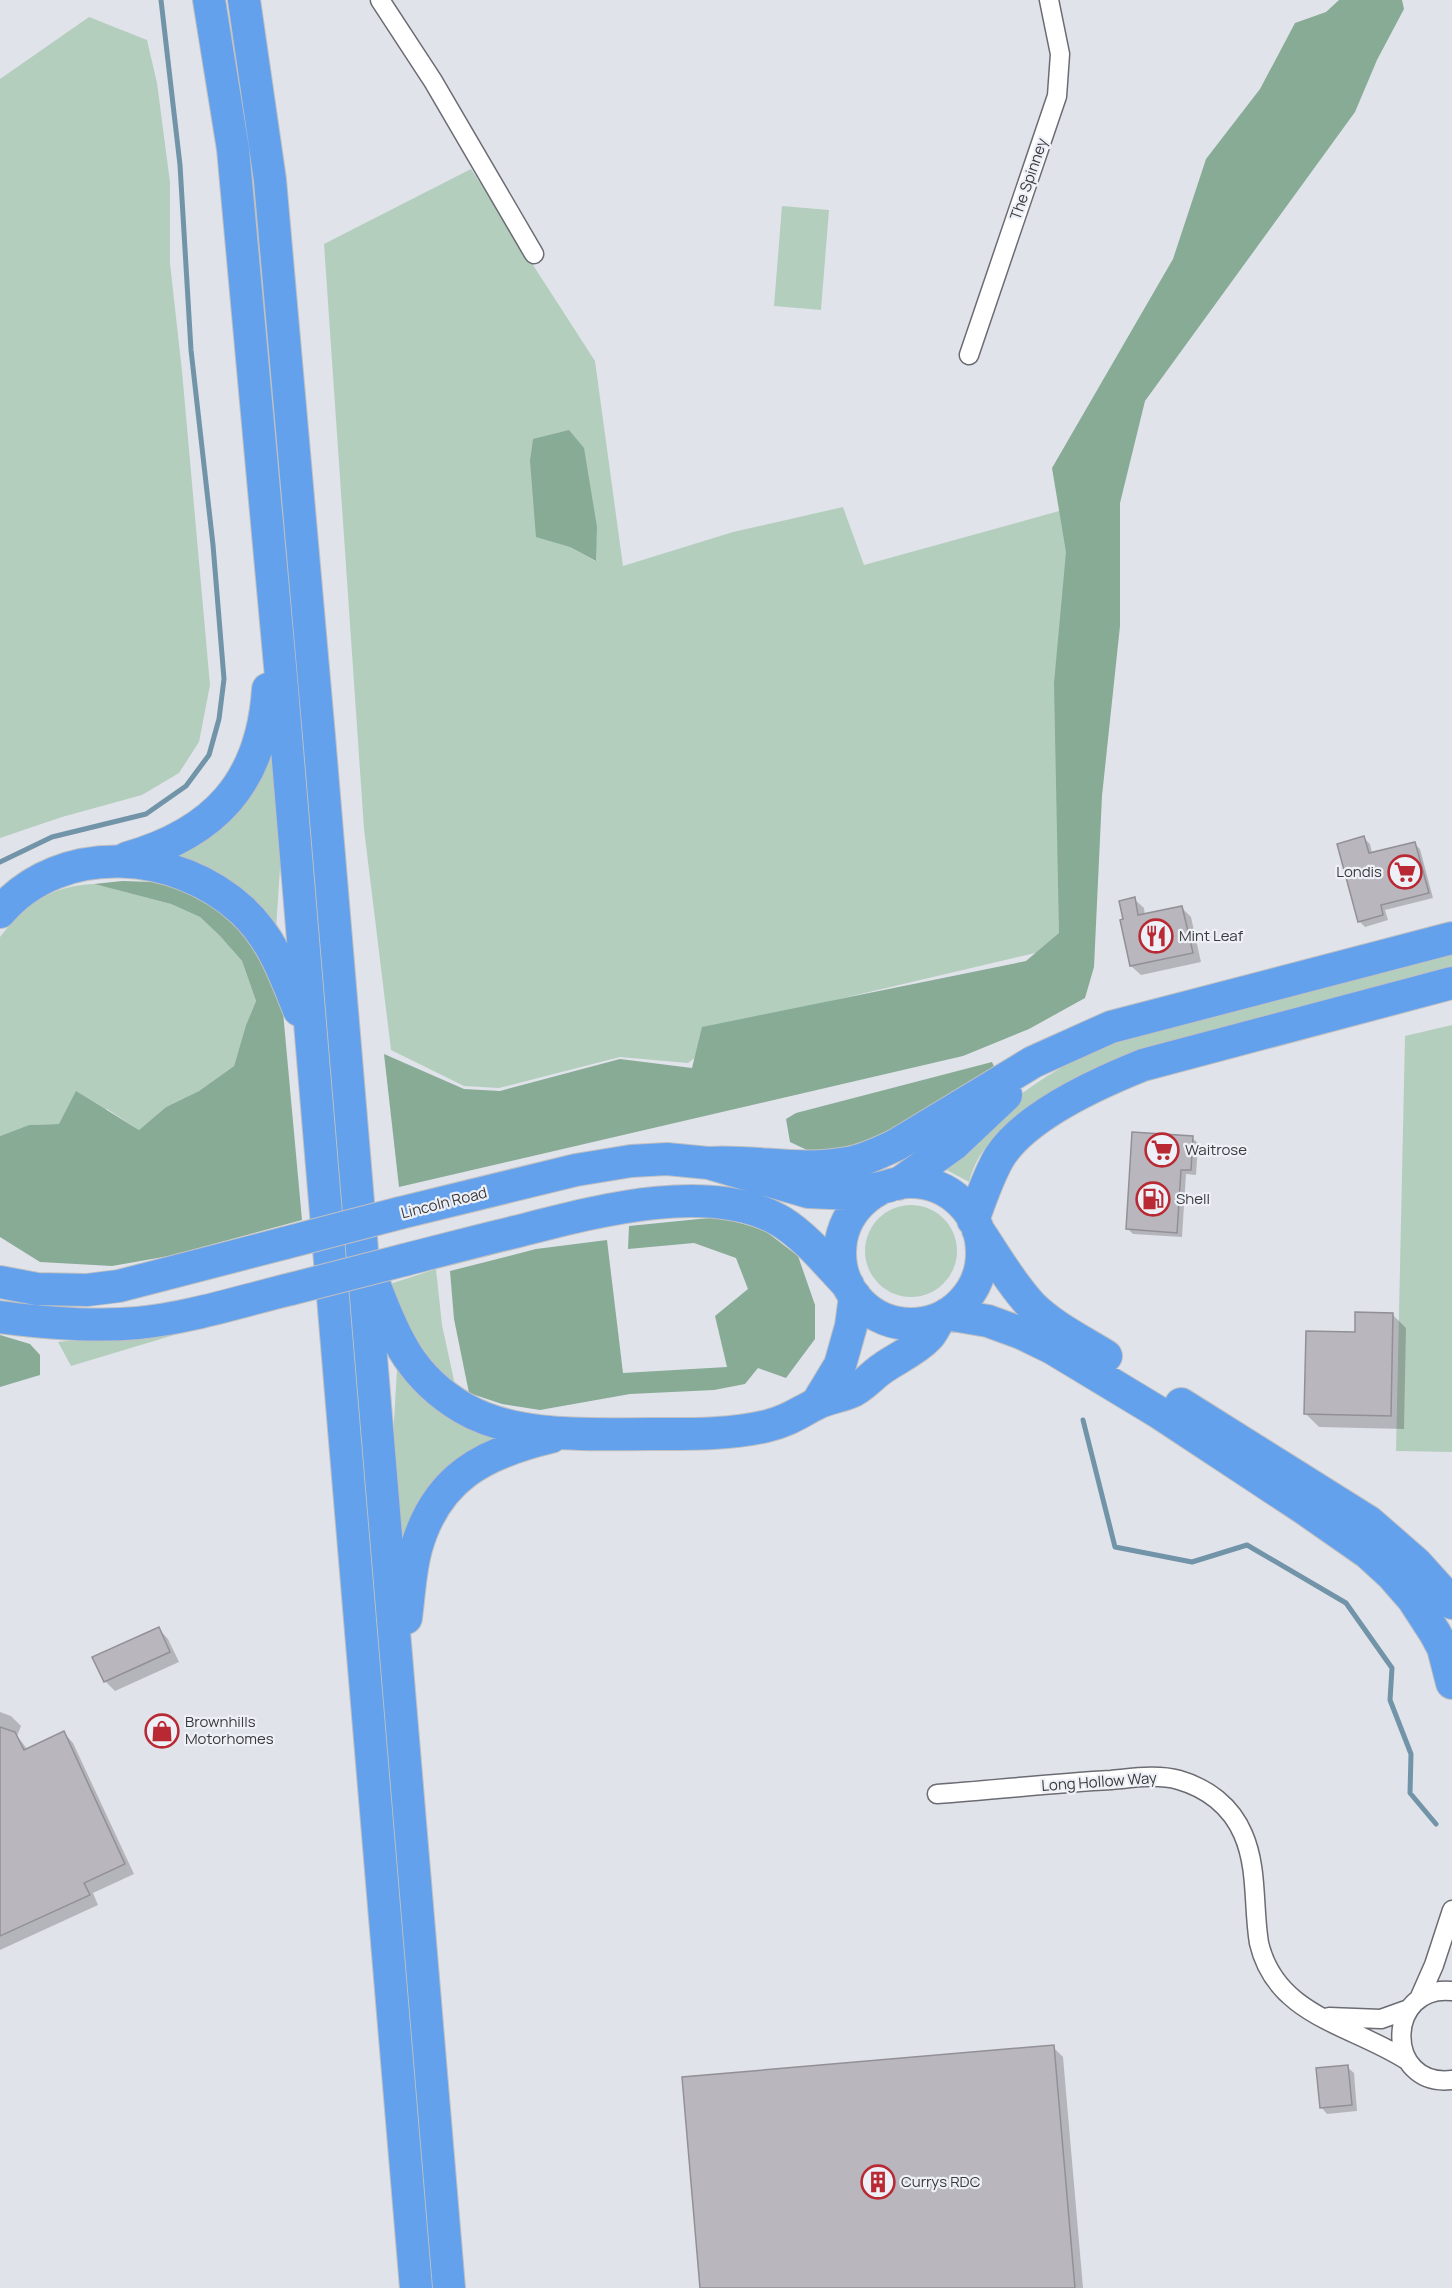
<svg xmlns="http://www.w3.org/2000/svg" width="1452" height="2288" viewBox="0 0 1452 2288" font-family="Manrope,sans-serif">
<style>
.green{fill:#b4cebe;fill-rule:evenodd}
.forest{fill:#88ab96}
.shadow{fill:#0003}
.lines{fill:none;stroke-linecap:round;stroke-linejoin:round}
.stream{stroke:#7294a8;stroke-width:5}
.building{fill:#b9b7bd;stroke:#929096;stroke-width:1.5}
.street-casing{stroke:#6b6c73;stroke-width:21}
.highway-casing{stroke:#c0c0c1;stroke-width:34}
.street{stroke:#fff;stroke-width:18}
.highway{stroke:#63a1ed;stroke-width:32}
.highway-bridge-casing{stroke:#c0c0c1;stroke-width:34;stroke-linecap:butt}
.highway-bridge{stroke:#63a1ed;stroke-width:32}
.labels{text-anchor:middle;stroke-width:4.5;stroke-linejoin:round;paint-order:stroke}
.street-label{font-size:15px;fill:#3a3a3d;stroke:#eef0f7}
.poi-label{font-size:15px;fill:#3a3a3d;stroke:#eef0f7;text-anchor:start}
</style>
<rect width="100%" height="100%" fill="#e1e3ea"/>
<path class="green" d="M89,17L147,40L157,83L170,182V263L182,371L210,685L199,742L179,773L142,795L62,817L0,838V79Z
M471,169L595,361L623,566L733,532L843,507L864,565L1088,503L1065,946L742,1022L688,1063L620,1057L499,1088L464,1086L391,1050L364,829L324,244ZM597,527L595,561L570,547Z
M782,206L829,210L821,310L774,306Z
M272,743L281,854L276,929L159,858Z
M94,884L171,904L200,917L220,936L242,961L256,1001L246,1025L234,1066L199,1091L166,1107L139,1130L107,1109L59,1124L29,1125L0,1136V937C26,904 50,886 94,884Z
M1452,953V970L1194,1035L1136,1053L1006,1125C987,1145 976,1156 969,1182L943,1168C967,1145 990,1119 1016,1098C1054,1068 1096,1048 1142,1032Z
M1452,1025V1452L1396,1451L1405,1036Z
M865 1251a46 46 0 1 1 92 0a46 46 0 1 1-92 0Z
M436,1269L442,1325L455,1385L447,1381L414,1346L390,1284Z
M204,1326L71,1366L58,1342Z
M399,1368L505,1434L401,1555L393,1438L397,1369Z"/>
<path class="forest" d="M1339,0H1402L1404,9L1377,60L1355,112L1145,401L1120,503V626L1102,796L1094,967L1085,998L1029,1029L963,1056L399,1187L384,1054L464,1089L500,1091L620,1059L692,1068L702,1027L1026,961L1059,933L1054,683L1066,552L1052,468L1173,259L1206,159L1260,89L1295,23L1326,12Z
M569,430L584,448L597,527L596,561L570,547L536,537L530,461L533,439Z
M122,881L153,882L182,889L228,909L263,952L283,1012L302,1220L169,1256L112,1266L40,1262L0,1237V1136L29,1125L59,1124L76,1091L139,1130L166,1107L199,1091L234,1066L246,1025L256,1001L242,961L220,936L200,917L171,904L94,884Z
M992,1062L998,1075L861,1151L807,1150L790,1142L786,1119L796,1113Z
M719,1217L764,1230L798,1256L815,1305V1339L786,1378L758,1368L745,1384L714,1390L630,1394L540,1410L502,1404L469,1393L454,1319L450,1271L536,1249L607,1240L623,1373L727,1367L715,1316L748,1289L736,1258L694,1243L628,1249L629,1226Z
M0,1335L30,1344L40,1355V1375L0,1387Z"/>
<path class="shadow" d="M1364,838L1370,844L1372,853L1415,844L1420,849L1433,898L1385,910L1388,920L1365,927L1359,921Z
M1134,899L1144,908L1145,916L1181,907L1191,917L1201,962L1141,975L1131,966L1125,920Z
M1192,1138L1198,1143L1196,1175L1186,1174L1182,1237L1133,1234L1127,1228Z
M1393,1315L1406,1328L1404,1429L1319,1427L1306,1414L1356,1334Z
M159,1629L168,1639L179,1662L115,1691L105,1681Z
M0,1712L11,1716L21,1726L17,1736L28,1750L64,1733L73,1743L134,1874L93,1893L98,1905L0,1950Z
M1053,2047L1063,2057L1083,2288H701Z
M1347,2067L1354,2073L1357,2111L1327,2114L1321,2107Z"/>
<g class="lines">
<path class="stream" d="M0,862L52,837L146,814L186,786L209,755L219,719L224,679L213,545L191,350L180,165L161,0
M1083,1420L1115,1547L1192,1562L1247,1545L1346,1603L1392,1668L1390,1700L1411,1754L1410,1793L1436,1824"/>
</g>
<path class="building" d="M1364,836L1369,853L1415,842L1429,893L1381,905L1383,915L1358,922L1337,844Z
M1135,897L1138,915L1182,906L1193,953L1130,966L1120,920L1123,919L1119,901Z
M1132,1132L1193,1136L1191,1170H1181L1177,1233L1126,1229Z
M1355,1312L1393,1313L1391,1416L1304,1414L1306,1331L1355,1332Z
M159,1627L170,1652L104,1682L92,1657Z
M0,1727L15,1732L24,1750L64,1731L125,1864L84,1883L90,1895L0,1936Z
M1054,2045L1075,2288H700L682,2077Z
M1348,2065L1352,2105L1320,2108L1316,2068Z"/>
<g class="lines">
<defs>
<path id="street" d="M380,0L433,81L534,254
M969,355L1057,96L1060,54L1049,0
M937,1794C995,1790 1053,1783 1111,1780C1133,1778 1157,1774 1179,1780C1207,1788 1231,1806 1243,1834C1258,1868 1253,1907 1259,1943C1276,2017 1353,2025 1408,2061
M1452,1991C1385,1984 1384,2088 1452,2080
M1419,1999L1434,1965L1452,1910
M1329,2017L1381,2019L1409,2009"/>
<path id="highway" d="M209,0L233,149L281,677L416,2288
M244,0L270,180L319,736L449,2288
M127,858C215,833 262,782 268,689
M0,912C62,840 178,850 243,911C272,938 285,975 299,1010
M708,1163C754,1160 802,1172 848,1163C865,1160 881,1152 896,1145L1033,1062L1111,1027L1452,938
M840 1253a71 71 0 1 1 142 0a71 71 0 1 1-142 0Z
M898,1184L953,1145L1006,1095
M400,1213L576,1170L631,1161L667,1159L708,1163L808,1192L852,1194L889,1186
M973,1220C981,1199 988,1176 1000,1156C1027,1115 1098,1083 1143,1065L1452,983
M978,1230C995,1255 1011,1284 1032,1306C1053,1327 1082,1341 1106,1356
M404,1260C443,1250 481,1240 519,1231C593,1212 712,1179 782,1222C807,1238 827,1263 848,1285
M0,1282L37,1289L87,1290L119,1286L285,1243
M375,1286C395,1339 412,1378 463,1408C516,1439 590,1434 649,1434C688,1434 729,1435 767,1426C788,1421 798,1413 816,1404C827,1398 839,1397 851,1392C862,1388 872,1375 883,1368C897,1358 916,1350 928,1337C933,1332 936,1324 940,1318
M947,1314L988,1321L1021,1333L1052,1348L1158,1412L1305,1509L1368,1553L1392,1575L1413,1599L1435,1633L1443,1648L1452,1683
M0,1317C46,1323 92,1327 138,1323C190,1318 241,1301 291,1289
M817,1403L840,1365L851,1326L855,1296
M1181,1404L1369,1522L1416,1563L1452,1603
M406,1618C409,1595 410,1571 416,1549C436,1477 484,1453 551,1437"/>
</defs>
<use href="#street" class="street-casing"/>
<use href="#highway" class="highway-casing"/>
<use href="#street" class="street"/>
<use href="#highway" class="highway"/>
<defs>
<path id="highway-bridge" d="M285,1243L400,1213
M291,1289L404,1260"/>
</defs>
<use href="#highway-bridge" class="highway-bridge-casing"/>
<use href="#highway-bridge" class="highway-bridge"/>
</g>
<defs>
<symbol id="supermarket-ring" viewBox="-11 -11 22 22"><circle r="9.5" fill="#eef0f7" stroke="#b92933" stroke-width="1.5"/><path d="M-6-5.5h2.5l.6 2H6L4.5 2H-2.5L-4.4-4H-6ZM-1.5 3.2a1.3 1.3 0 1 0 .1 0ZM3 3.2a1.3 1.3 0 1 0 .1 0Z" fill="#b92933"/></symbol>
<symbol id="restaurant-ring" viewBox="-11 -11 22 22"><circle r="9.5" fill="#eef0f7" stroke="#b92933" stroke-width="1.5"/><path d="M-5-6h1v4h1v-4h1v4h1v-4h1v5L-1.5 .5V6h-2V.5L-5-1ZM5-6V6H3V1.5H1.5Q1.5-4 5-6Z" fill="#b92933"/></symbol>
<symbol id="fuel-ring" viewBox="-11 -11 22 22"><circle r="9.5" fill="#eef0f7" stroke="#b92933" stroke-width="1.5"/><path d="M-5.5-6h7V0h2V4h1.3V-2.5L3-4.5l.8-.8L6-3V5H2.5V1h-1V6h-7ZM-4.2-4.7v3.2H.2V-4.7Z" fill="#b92933"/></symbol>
<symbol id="shop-ring" viewBox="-11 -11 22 22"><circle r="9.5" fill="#eef0f7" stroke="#b92933" stroke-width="1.5"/><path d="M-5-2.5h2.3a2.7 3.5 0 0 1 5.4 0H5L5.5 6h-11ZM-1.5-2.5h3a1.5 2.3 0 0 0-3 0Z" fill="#b92933"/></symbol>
<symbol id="building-ring" viewBox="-11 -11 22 22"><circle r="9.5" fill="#eef0f7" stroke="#b92933" stroke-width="1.5"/><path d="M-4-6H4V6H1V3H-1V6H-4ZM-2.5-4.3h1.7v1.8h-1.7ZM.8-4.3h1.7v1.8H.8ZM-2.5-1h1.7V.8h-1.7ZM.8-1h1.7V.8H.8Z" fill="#b92933"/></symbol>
</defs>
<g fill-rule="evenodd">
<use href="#supermarket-ring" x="1386" y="853" width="38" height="38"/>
<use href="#restaurant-ring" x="1137" y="917" width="38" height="38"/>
<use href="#supermarket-ring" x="1143" y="1131" width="38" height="38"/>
<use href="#fuel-ring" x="1134" y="1180" width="38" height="38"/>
<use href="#shop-ring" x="143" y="1712" width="38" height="38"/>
<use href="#building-ring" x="859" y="2163" width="38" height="38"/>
</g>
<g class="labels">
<g class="street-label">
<text transform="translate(1029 179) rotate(-71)" y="5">The Spinney</text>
<text transform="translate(444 1203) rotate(-14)" y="5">Lincoln Road</text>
<text transform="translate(1099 1782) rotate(-4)" y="5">Long Hollow Way</text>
</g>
<g class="poi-label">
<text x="1382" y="877" text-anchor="end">Londis</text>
<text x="1179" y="941">Mint Leaf</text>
<text x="1185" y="1155">Waitrose</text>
<text x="1176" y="1204">Shell</text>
<text x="185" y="1727">Brownhills<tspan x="185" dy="17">Motorhomes</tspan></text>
<text x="901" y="2187">Currys RDC</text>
</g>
</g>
</svg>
